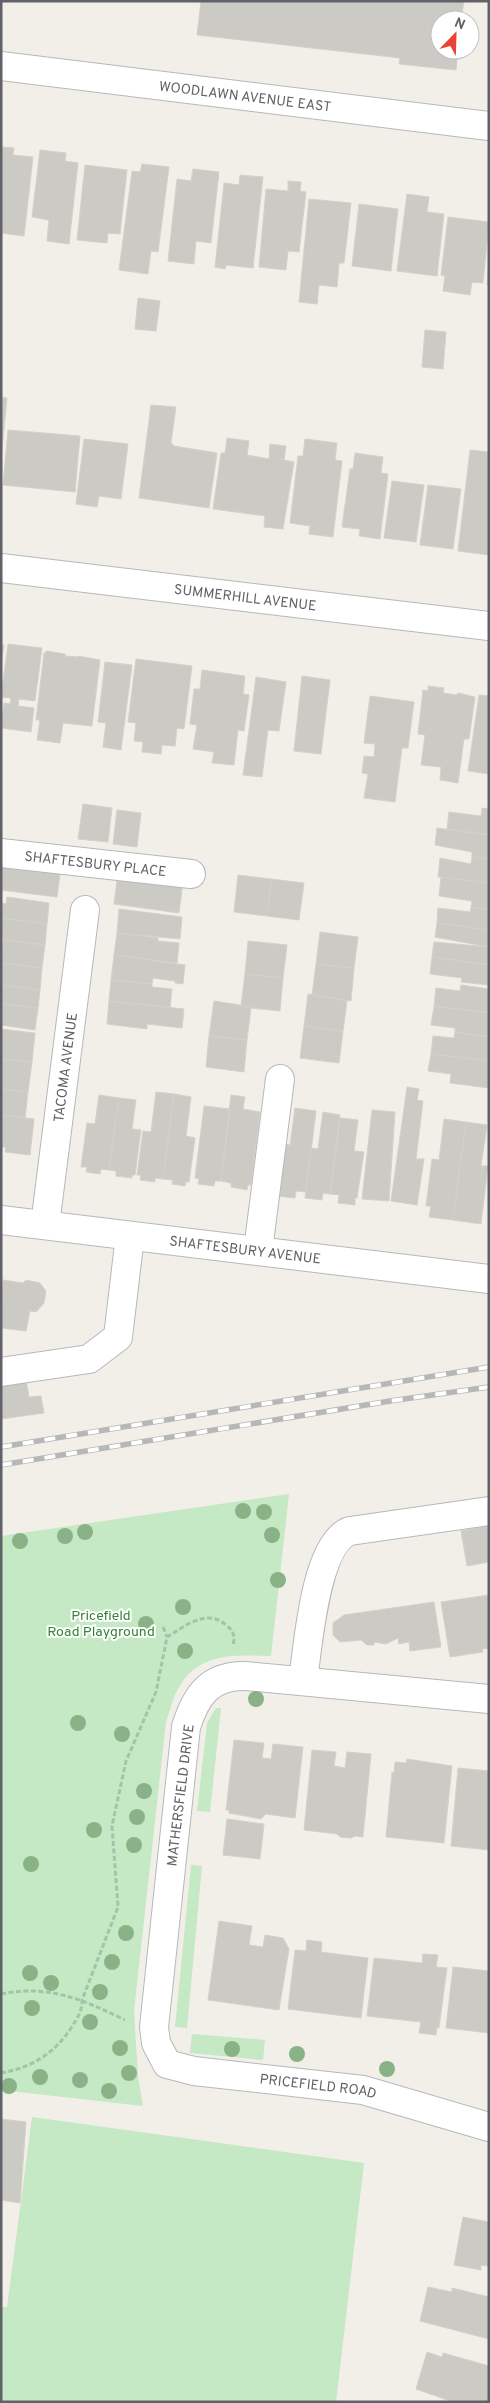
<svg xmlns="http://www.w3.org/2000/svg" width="490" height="2403" viewBox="0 0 490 2403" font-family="Overpass,sans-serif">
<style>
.green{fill:#c5e8c5}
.building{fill:#cccac5;stroke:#d6d1c6}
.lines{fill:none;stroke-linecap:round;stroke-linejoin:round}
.minor-casing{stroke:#b5b8bc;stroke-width:30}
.path{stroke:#9cc7a9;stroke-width:3;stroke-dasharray:5 2.5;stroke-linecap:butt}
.minor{stroke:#fff;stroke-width:28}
.rail-casing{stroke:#b6b7b8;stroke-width:5.5}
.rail{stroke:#fff;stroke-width:4;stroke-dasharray:11;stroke-linecap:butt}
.tree{fill:#89b387}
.labels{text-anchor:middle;stroke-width:4;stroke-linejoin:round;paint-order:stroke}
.street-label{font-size:14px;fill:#5f6368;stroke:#fff}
.park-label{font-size:14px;fill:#348238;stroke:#fff}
</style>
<rect width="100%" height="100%" fill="#f1efe8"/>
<path class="green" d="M289,1494L271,1656C234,1655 198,1652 178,1689C172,1699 170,1711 166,1722L134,2011L138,2077L143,2106L1,2090V1536Z
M216,1708H221L210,1812L197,1811L207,1723Z
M191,1865L202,1866L187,2028L175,2027Z
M192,2034L265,2040L263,2060L190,2053Z
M32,2117L364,2163L336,2402H1V2307H7Z"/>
<path class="building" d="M201,1H464L461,20H440V50H458L456,70L399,64L400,58L197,35Z
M1,147L14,148L13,155L33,157L24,236L1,233Z
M40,150L66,153L65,161L78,163L69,244L47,241L49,220L32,217Z
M142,164L169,167L158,252L151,251L148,274L119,270L132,171L140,172Z
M85,165L127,170L120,234L108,233L107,243L77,240Z
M193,169L219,172L211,243L196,241L194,264L168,261L177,179L191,181Z
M240,175L263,177L253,268L226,265L225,269L215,267L224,183L239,185Z
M288,181L301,182L300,191L306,192L299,252L288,251L286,270L259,267L266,189L288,191Z
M407,194L429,197L427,212L444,214L437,276L397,271Z
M309,199L351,203L344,263H339L337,287L319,285L317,304L299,302Z
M359,204L398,209L391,271L352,266Z
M448,217L489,222L483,283L472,282L470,295L443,291L445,276L441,275Z
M489,263V285H487Z
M138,298L160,301L156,331L135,329Z
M425,330L446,332L443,369L422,367Z
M1,397L7,398L1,458Z
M151,405L176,407L171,443L174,446L217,453L209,508L139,498Z
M8,430L80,436L75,492L3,485Z
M227,438L249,441L247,455L269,459L270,444L286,446L284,460L294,462L283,529L264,527L265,516L213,509L221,453H225Z
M84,439L128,444L121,499L99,496L97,507L76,504Z
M305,439L337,443L335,460L342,461L333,537L309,534L310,526L290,523L298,456H303Z
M470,450L489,452V555L458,551Z
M355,453L383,457L381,473L388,474L380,539L359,536L360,529L342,527L350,469H353Z
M392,481L424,485L416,542L384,538Z
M428,485L461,489L453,549L420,545Z
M8,644L42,648L35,701L19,699L18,706L34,708L31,732L1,728L4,703L10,704L11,698L1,697Z
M1,645H4L1,664Z
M47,651L65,654V656L78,657V656L100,660L92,726L63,723L60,743L37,740L40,720H36L44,653Z
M136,659L192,666L184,729L177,728L175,746L162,745L161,754L142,752L143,742L134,741L136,723L128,722Z
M105,662L132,665L121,750L103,747L106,723L98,722Z
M202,670L245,676L243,694L249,695L244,731L238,730L234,765L212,763L214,752L193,749L197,725L190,724L194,689H200Z
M302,676L330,680L321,754L294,751Z
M256,677L286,682L279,731L268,730L262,777L243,775Z
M428,686L444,688L443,693L457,695L458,693L475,697L469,739H464L458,783L440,780L441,767L421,765L425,735L418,734L423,690L428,691Z
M479,695L489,696V774L468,771Z
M370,696L414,702L408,748H402L395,802L364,798L368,774L362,773L364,756L374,757L375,744L364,743Z
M83,804L112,808L108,842L78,839Z
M482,808L489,809V835L447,829L449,812L481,816Z
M117,810L141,813L137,847L113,844Z
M437,828L489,835V859L472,857V852L435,845Z
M472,857L489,859V883L438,877L440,858L471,864Z
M1,859L61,867L57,897L1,890Z
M118,873L183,882L179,913L114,904Z
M238,875L271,879L267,916L234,912Z
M441,877L489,883V910L471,907L472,901L439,896Z
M271,879L304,883L299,920L267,916Z
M7,897L49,903L47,924L1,918V903L6,904Z
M471,907L489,910V930L437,923L438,908L470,912Z
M119,909L182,917L180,939L117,933Z
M1,918L47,924L45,945L3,940Z
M437,923L489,930V947L435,937Z
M320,932L358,937L354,968L316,964Z
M117,933L158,938V941L179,943L177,963L114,955Z
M3,940L45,945L42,968L1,963Z
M248,941L287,945L283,978L245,974Z
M434,942L489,947V965L432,957Z
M114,955L185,965L183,984L175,983V981L153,978L152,984L111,980Z
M432,957L489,965V985L461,982L462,978L430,974Z
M1,963L42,968L40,990L1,985Z
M316,964L354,968L351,1001L312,995Z
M245,974L283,978L280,1011L251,1008L241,1005Z
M111,980L152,984V987L172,989L170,1008L109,1001Z
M1,985L40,990L38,1008L1,1004Z
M461,985L489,989V1013L434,1006L436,988L460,991Z
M308,994L347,1001L343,1031L304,1026Z
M109,1001L184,1009L182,1028L147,1024V1029L107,1024Z
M214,1001L246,1006L251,1008L247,1040L209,1036Z
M1,1004L38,1008L35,1030L1,1025Z
M434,1006L489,1013V1037L455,1032V1028L431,1025Z
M304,1026L343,1031L339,1063L300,1058Z
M1,1029L35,1033L32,1062L1,1059Z
M455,1032L489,1037V1061L431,1054L433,1036L454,1038Z
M209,1036L247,1040L244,1072L206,1067Z
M431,1054L489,1061V1088L450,1083L451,1074L428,1071Z
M1,1059L32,1062L28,1092L1,1089Z
M407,1087L419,1089L417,1100L423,1101L416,1159H424L417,1205L391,1201Z
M1,1089L28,1092L25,1118L1,1115Z
M156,1092L174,1094L163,1179L155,1178V1182L140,1180L141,1175H137L143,1131L151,1132Z
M174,1094L191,1097L186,1136L195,1138L189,1182H186L185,1186L172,1184L173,1180L163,1179Z
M99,1095L119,1098L109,1170L101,1169L100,1174L86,1172L87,1167H81L87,1123L95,1124Z
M231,1095L245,1097L243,1109L260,1112L251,1185H248L247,1190L231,1187V1183L221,1181Z
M119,1098L136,1100L132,1129L141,1130L135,1175H132V1178L116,1176V1171L109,1170Z
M204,1106L230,1109L221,1181H215L214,1186L198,1184L199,1179L195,1178Z
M295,1108L316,1111L306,1192L296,1191L295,1198L277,1196L281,1144L290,1145Z
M372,1110L395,1112L389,1201L362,1199Z
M323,1112L340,1115L330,1194L323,1193L322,1200L305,1198L311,1148L318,1149Z
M1,1115L34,1119L30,1155L5,1152L6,1147H1Z
M340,1118L358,1120L354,1151L364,1152L357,1198H355V1205L338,1203L339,1195L330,1194Z
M444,1119L466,1122L453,1220L429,1217L431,1206H426L432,1159L439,1160Z
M466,1122L487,1125L481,1166H488L481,1224L453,1220Z
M3,1280L23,1283L26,1280L40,1283L46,1291L44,1303L36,1312L30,1311L26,1331L1,1328Z
M26,1380L29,1397L41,1396L44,1413L1,1419V1383Z
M489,1526V1562L467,1566L461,1531Z
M489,1595V1648L482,1649L483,1652L450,1657L441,1602Z
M434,1602L441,1647L410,1651L409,1642L399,1644L398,1638L386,1644L374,1642V1645H367L361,1640L340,1642L333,1635V1623L344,1615Z
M234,1740L264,1743L262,1758L271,1759L273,1744L303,1747L295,1818L266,1814L261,1819L229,1813V1810H226Z
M312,1750L336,1752L334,1766L345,1768L347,1752L371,1754L363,1837L355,1836L351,1838L340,1837L337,1834L304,1830Z
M407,1759L452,1766L444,1843L386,1837L392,1772L394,1773L395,1762L406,1763Z
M458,1768L489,1771V1850L451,1846Z
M227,1819L264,1824L260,1859L223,1855Z
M219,1921L252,1926L249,1945L263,1947L265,1935L283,1938L289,1949L279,2010L208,2000Z
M307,1940L322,1942L321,1952L368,1958L361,2018L288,2009L295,1950L306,1951Z
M423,1954L438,1955L436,1967L447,1968L439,2028L437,2027L436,2035L419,2033L421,2022L367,2016L374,1958L422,1963Z
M453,1967L489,1971V2033L446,2028Z
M1,2119L26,2122L20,2203L1,2200Z
M463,2217L489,2222V2271L488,2266L481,2265V2270L454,2265Z
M428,2287L452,2292V2288L489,2297V2339L420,2321Z
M427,2352L442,2357L443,2353L489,2366V2402H453L416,2389Z"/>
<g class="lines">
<defs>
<g id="minor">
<path id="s1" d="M1,66L489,126"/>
<path id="s2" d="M1,568L489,626"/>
<path id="s3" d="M1,853L191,874"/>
<path id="s4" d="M1,1220L489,1279"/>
<path id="s5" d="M45,1225L85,910"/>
<path d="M258,1250L280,1079"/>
<path d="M1,1372L89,1359L118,1337L130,1236"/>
<path d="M303,1680C308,1647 315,1543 350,1531L489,1511"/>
<path id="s6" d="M489,1699L246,1676C210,1675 196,1695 186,1727L154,2027L156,2043L167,2064L194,2071L363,2090L489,2127"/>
</g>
</defs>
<use href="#minor" class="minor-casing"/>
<path class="path" d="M163,1627L167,1637
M1,1994C48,1984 84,2000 125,2020
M1,2073C31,2068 55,2053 71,2028C78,2017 82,2012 82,2000L118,1907L112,1826L126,1761L156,1692L167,1637C185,1626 207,1608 226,1625C234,1631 235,1636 233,1646"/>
<use href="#minor" class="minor"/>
<defs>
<path id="rail" d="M1,1447L489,1367
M1,1465L390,1401L489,1387"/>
</defs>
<use href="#rail" class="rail-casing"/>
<use href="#rail" class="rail"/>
</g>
<g class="tree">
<circle cx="243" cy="1511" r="8"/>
<circle cx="264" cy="1512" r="8"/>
<circle cx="85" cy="1532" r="8"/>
<circle cx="272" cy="1535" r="8"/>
<circle cx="65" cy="1536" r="8"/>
<circle cx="20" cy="1541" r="8"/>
<circle cx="278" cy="1580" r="8"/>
<circle cx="183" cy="1607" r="8"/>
<circle cx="146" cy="1624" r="8"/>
<circle cx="185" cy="1651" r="8"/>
<circle cx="256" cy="1699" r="8"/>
<circle cx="78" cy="1723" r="8"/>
<circle cx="122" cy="1734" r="8"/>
<circle cx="144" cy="1791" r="8"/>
<circle cx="137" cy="1817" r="8"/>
<circle cx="94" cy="1830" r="8"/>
<circle cx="134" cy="1845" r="8"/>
<circle cx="31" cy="1864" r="8"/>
<circle cx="126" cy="1933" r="8"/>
<circle cx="112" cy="1962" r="8"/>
<circle cx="30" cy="1973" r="8"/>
<circle cx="51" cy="1983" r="8"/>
<circle cx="100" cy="1992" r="8"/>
<circle cx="32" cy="2008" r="8"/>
<circle cx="90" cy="2022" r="8"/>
<circle cx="120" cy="2048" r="8"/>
<circle cx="232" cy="2049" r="8"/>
<circle cx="297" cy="2054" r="8"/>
<circle cx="387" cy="2069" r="8"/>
<circle cx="129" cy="2073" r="8"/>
<circle cx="40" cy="2077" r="8"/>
<circle cx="80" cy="2080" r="8"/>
<circle cx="9" cy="2086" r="8"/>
<circle cx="109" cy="2091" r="8"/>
</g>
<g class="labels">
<g class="street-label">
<text dy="5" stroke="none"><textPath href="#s1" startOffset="246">WOODLAWN AVENUE EAST</textPath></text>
<text dy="5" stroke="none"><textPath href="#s2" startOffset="246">SUMMERHILL AVENUE</textPath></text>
<text dy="5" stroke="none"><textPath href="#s3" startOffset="95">SHAFTESBURY PLACE</textPath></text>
<text dy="5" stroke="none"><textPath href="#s5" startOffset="159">TACOMA AVENUE</textPath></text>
<text dy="5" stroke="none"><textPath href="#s4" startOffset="246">SHAFTESBURY AVENUE</textPath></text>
<text transform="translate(180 1795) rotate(-83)" y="5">MATHERSFIELD DRIVE</text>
<text dy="5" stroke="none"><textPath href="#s6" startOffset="825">PRICEFIELD ROAD</textPath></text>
</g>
<g class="park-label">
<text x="101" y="1620">Pricefield<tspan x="101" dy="16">Road Playground</tspan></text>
</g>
</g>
<rect width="490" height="2403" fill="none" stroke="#5f6368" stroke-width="5"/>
<g transform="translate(455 35) rotate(23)"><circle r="24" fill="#ffffff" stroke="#bfc1c3"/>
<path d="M0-4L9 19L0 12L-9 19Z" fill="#ea4335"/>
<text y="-8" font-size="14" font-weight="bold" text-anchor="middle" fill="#5f6368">N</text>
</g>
</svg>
